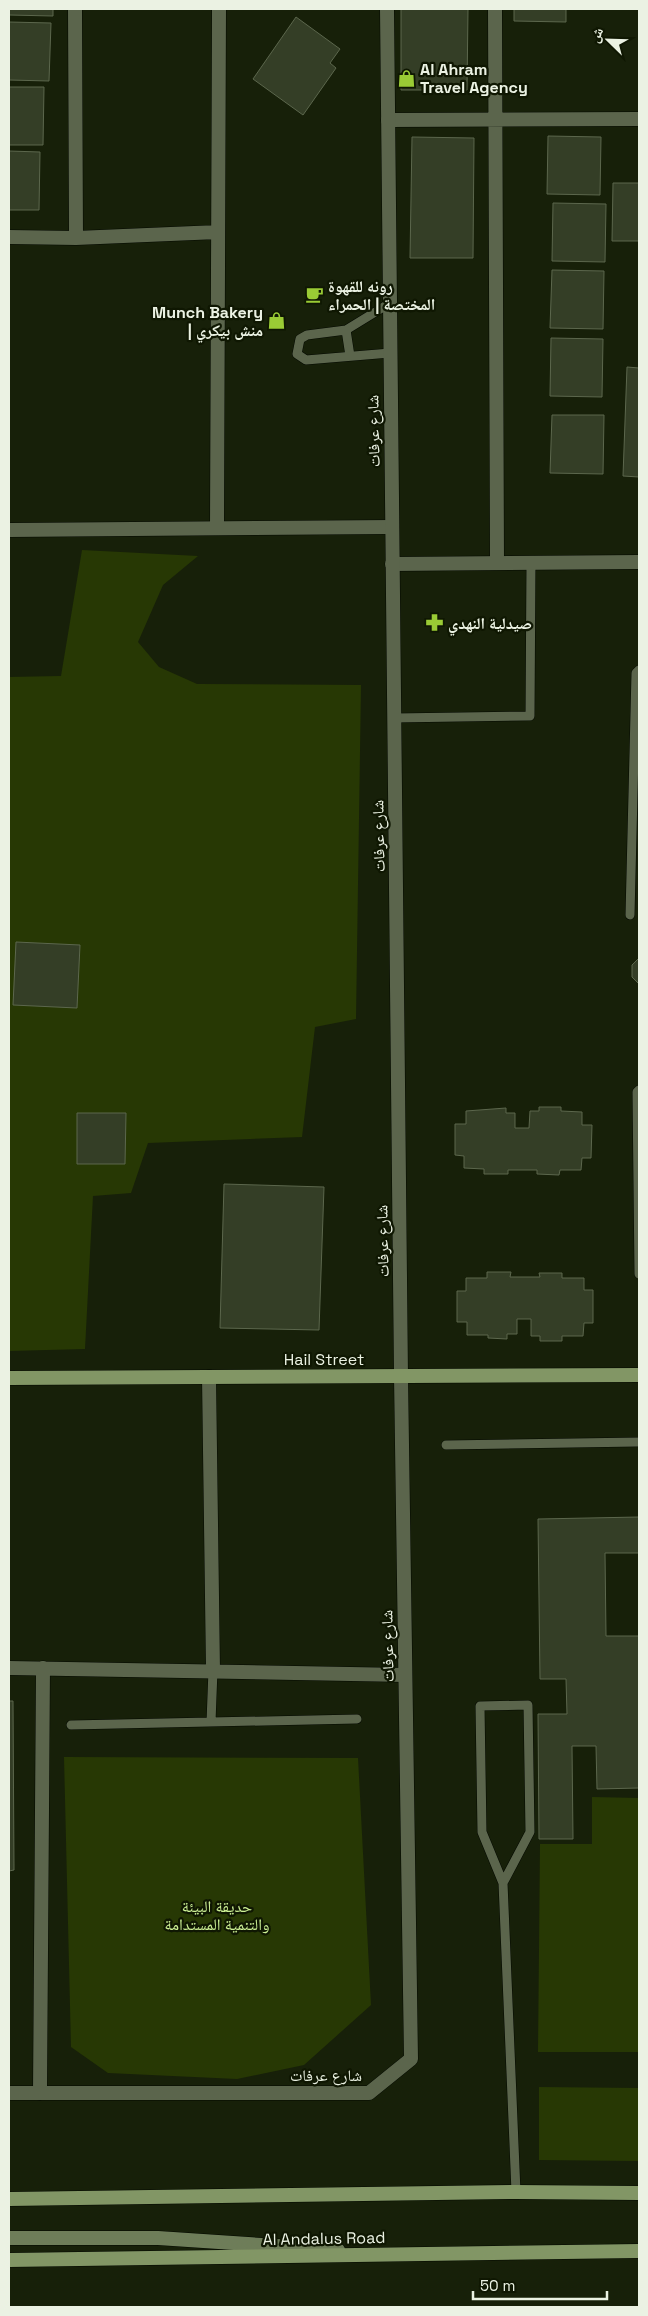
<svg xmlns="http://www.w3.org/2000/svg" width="648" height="2316" viewBox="0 0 648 2316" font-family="'Space Grotesk','Noto Naskh Arabic',sans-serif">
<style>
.green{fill:#273804}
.building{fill:#343e26;stroke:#5c674d}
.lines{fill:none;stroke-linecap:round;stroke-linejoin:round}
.service-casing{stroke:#040900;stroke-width:10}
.minor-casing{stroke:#040900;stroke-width:15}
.tertiary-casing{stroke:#040900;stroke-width:15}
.secondary-casing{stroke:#040900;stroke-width:15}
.primary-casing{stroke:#040900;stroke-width:15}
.service{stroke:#5b654c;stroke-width:9}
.minor{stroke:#5b654c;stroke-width:14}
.tertiary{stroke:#5b654c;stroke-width:14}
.secondary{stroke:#6e7d59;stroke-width:14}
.primary{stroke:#829665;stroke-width:14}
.labels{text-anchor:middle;stroke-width:4.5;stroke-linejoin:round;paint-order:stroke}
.poi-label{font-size:16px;font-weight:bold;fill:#ebf2e3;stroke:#0f1702;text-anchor:start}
.street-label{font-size:16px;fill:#ebf2e3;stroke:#0f1702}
.park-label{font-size:16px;fill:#cdf195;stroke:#0f1702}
</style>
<rect width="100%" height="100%" fill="#172009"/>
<path class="green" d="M82,550L198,556L163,585L138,642L159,667L197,684L361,685L356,1019L315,1027L302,1137L148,1143L131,1193L93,1196L85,1349L9,1351V677L61,676Z
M64,1757L358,1758L371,2005L304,2065L237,2079L108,2073L71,2047Z
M592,1797L639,1798V2052H538L540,1844H592Z
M539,2087L639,2088V2161L539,2160Z"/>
<path class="building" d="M9,9H53V16L9,15Z
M401,9H468L467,90H401Z
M514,9H566V22L514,21Z
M296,17L340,49L330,63L336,68L303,115L253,79Z
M9,22L51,23L49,81L9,80Z
M9,87H44L43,145H9Z
M548,136L601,137L600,195L547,194Z
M412,137L474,138L473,258H410Z
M9,151L40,152L39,210H9Z
M613,183H639V241H612Z
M553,203L606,204L605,262L552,261Z
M552,270L604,271L603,329L550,328Z
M551,338L603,339L602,397L550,396Z
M627,367L639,368V477L623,476Z
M552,415H604L603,474L550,473Z
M16,942L80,945L77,1008L13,1005Z
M639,958V984L632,977V965Z
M539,1107H561V1111L582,1112V1125H592L591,1158H582L581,1170H560L559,1175L537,1174V1170H508V1174H484V1169L464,1168V1156L455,1155V1124H466V1111L506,1108V1113H515V1128H529L530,1111H539Z
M77,1113H126L125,1164H77Z
M224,1184L324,1187L319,1330L220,1328Z
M487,1272H511L510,1277H540L539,1273H562V1278H584V1290H593V1323H584L583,1336H562V1341H540V1336H531V1319H517V1334H507V1339L488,1338V1335H467V1322H457V1291H466V1278H487Z
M639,1517V1553H605L606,1636H639V1788L597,1789L596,1746H572L573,1839H539L538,1714H567L566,1679H540L538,1519Z
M9,1701H13L14,1870L9,1871Z"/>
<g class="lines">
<defs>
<path id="service" d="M390,303L346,330L307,335L300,339L297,354L306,360L390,353
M346,330L350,356
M394,718L530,716L531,562
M630,915L636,673L639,670
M639,1090L637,1092L639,1274
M446,1445L639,1442
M528,1705L530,1832L503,1883L482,1832L480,1706Z
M211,1722L213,1670
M71,1725L357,1719
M503,1883L516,2192"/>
<path id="minor" d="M75,9L76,238
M495,9L497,562
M388,120L639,119
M9,237L76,238L218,232
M217,528L219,9
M9,530L392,527
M392,564L639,562
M209,1377L213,1670
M9,1668L405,1675
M40,2093L43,1668"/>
<path id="tertiary" d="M9,2093H369L411,2059L401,1376L387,9"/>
<path id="secondary" d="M9,2238H158L338,2250"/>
<path id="primary" d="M9,1378L639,1375
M9,2199L516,2192L639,2193
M9,2260L639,2251"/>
</defs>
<use href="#service" class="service-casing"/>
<use href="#minor" class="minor-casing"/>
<use href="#tertiary" class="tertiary-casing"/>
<use href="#secondary" class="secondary-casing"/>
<use href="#primary" class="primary-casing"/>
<use href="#service" class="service"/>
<use href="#minor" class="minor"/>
<use href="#tertiary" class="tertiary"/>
<use href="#secondary" class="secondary"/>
<use href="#primary" class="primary"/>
</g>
<defs>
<symbol id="shop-bare" viewBox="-9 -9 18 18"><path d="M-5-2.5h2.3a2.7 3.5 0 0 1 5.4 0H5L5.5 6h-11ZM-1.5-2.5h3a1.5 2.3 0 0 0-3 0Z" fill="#9acb35" stroke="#0f1702" stroke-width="2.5" paint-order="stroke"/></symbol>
<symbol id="cafe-bare" viewBox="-9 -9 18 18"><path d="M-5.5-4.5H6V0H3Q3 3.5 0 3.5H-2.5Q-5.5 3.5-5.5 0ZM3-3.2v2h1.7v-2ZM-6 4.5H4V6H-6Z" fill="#9acb35" stroke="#0f1702" stroke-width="2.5" paint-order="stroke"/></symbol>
<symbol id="pharmacy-bare" viewBox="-9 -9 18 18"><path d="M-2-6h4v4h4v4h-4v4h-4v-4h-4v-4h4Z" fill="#9acb35" stroke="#0f1702" stroke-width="2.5" paint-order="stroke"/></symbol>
</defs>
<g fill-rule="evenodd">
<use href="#shop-bare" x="394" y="66" width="25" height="25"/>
<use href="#cafe-bare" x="302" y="282" width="25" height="25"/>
<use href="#shop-bare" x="264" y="308" width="25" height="25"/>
<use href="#pharmacy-bare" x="422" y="610" width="25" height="25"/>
</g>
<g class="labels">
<g class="poi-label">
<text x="420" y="75">Al Ahram<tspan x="420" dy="18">Travel Agency</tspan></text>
<text x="328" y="292">رونه للقهوة<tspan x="328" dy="18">المختصة | الحمراء</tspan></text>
<text x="263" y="318" text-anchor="end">Munch Bakery<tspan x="263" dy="18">| منش بيكري</tspan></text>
<text x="448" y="629">صيدلية النهدي</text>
</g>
<g class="street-label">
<text transform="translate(373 431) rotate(-91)" y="6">شارع عرفات</text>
<text transform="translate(378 836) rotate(-91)" y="6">شارع عرفات</text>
<text transform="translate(382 1241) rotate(-91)" y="6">شارع عرفات</text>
<text x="324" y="1365">Hail Street</text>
<text transform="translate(387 1646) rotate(-91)" y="6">شارع عرفات</text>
<text x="326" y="2081">شارع عرفات</text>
<text transform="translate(324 2238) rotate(-1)" y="6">Al Andalus Road</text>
</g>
<g class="park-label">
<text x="217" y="1912">حديقة البيئة<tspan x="217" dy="18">والتنمية المستدامة</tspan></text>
</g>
</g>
<rect width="648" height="2316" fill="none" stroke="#ebf2e3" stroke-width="20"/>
<g transform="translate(608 40) rotate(293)" stroke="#0f1702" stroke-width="4" paint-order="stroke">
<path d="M0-4L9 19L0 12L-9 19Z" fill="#ebf2e3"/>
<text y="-8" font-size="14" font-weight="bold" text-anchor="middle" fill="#ebf2e3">ش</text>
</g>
<path d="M473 2291v8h134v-8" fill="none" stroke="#ebf2e3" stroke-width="2.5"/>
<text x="480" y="2291" font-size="15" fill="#ebf2e3" stroke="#0f1702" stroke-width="4" paint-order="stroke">50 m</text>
</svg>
